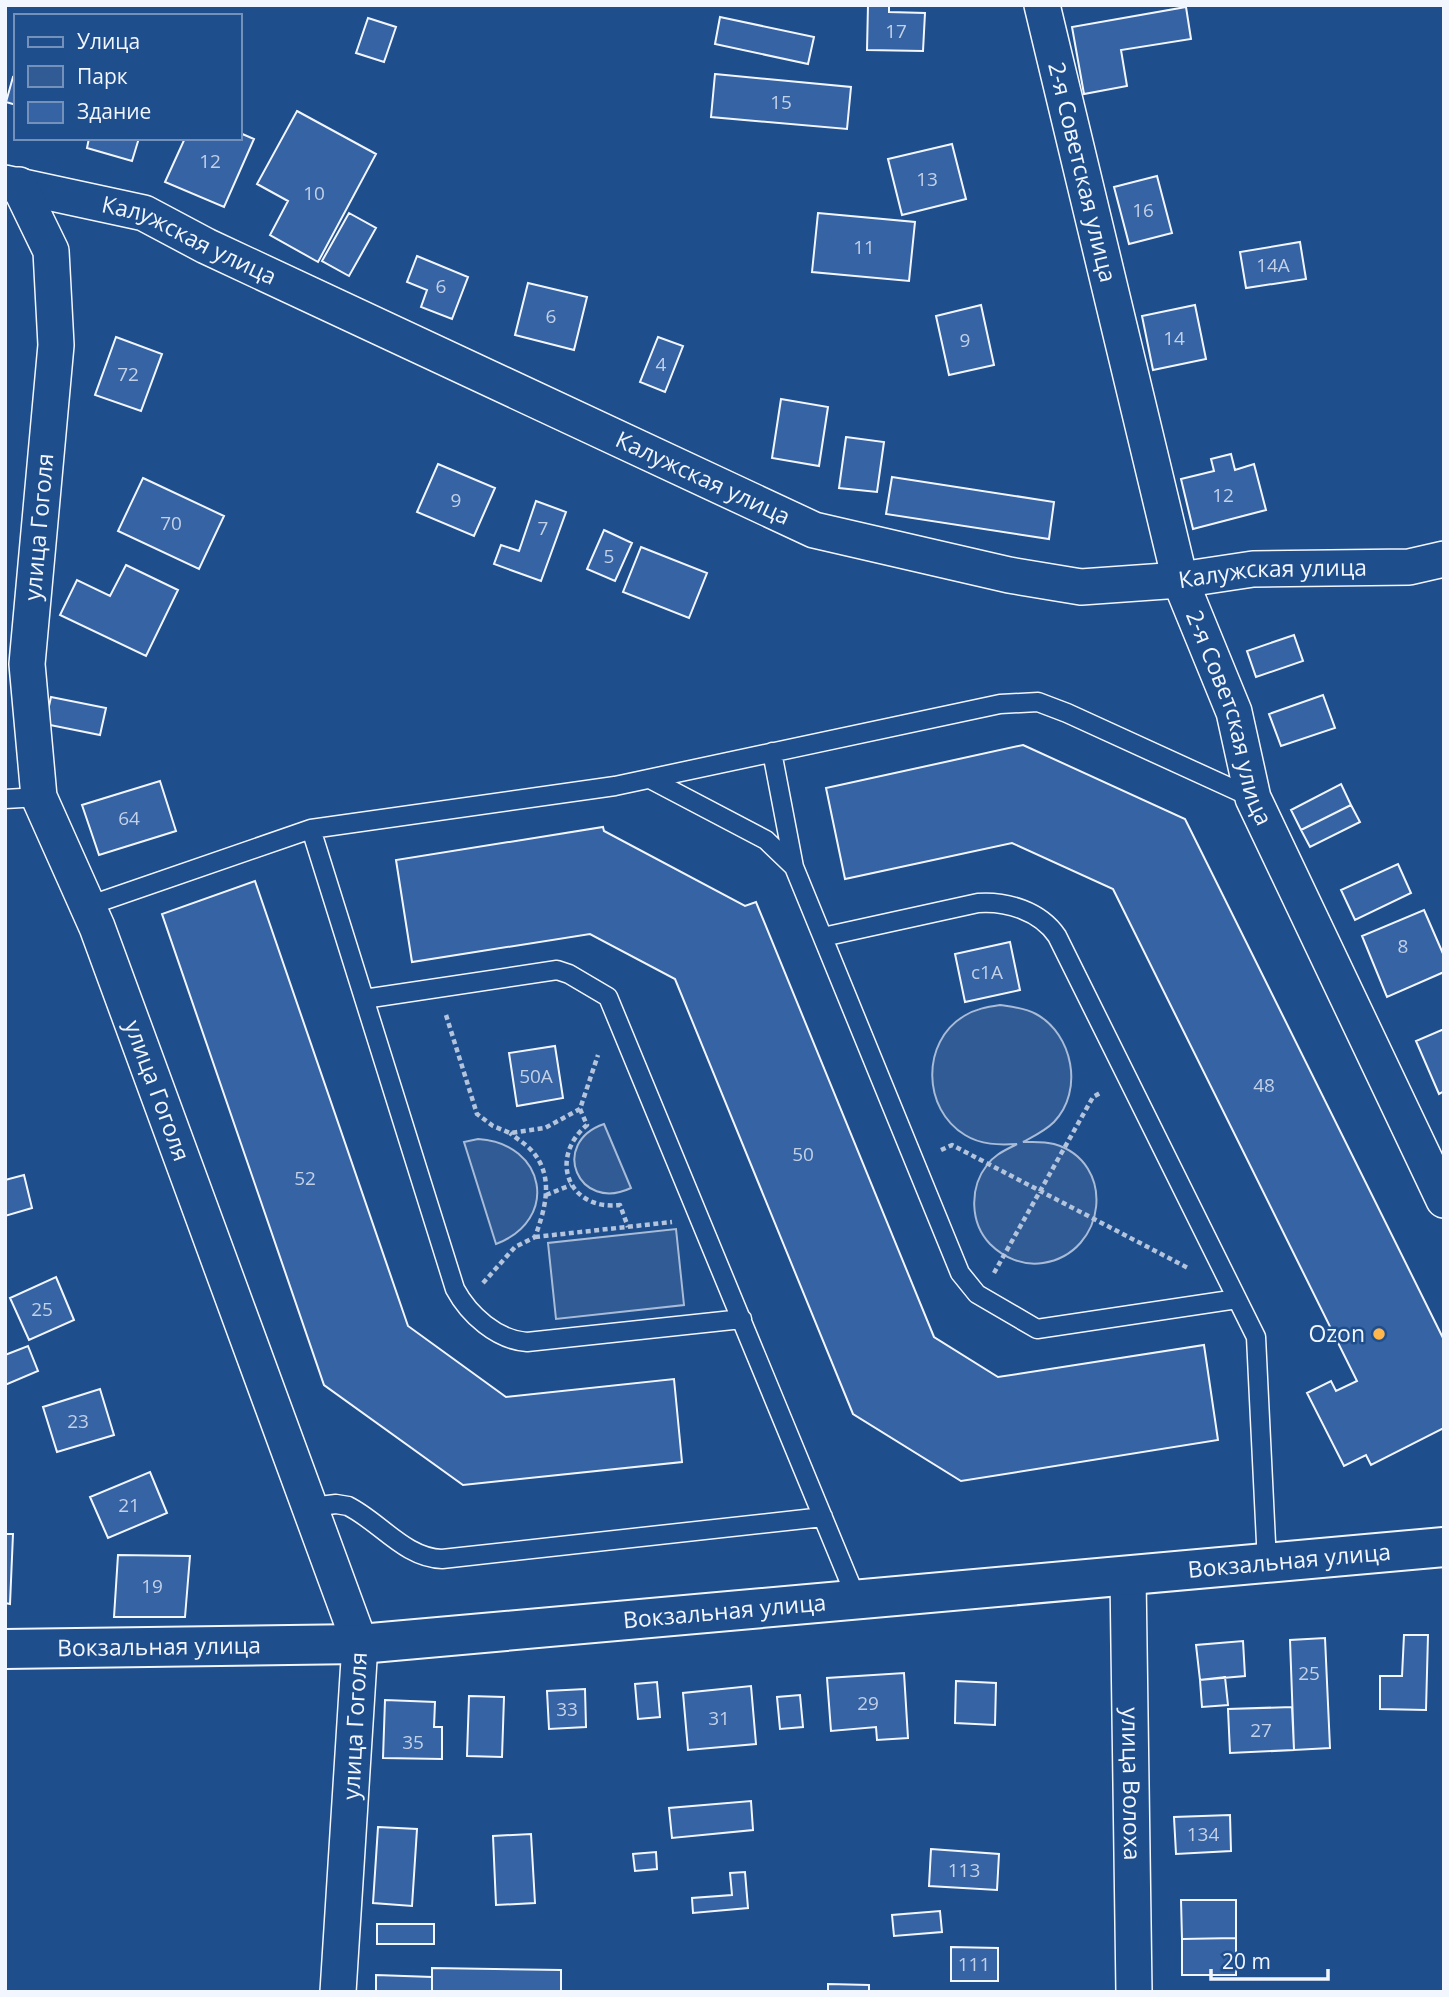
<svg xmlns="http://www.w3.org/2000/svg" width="1449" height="1997" viewBox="0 0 1449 1997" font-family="'Open Sans',sans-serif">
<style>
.green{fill:#305b95;stroke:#a8bbd7;stroke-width:2}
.building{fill:#3563a3;stroke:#f2f6ff;stroke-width:2}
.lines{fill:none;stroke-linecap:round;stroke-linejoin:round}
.lane-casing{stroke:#f2f6ff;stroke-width:21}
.street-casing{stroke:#f2f6ff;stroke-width:38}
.primary-casing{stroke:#f2f6ff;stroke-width:42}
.path{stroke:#b3c4dc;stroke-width:4.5;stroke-dasharray:5 3.5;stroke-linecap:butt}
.lane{stroke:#1f4e8c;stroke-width:18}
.street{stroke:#1f4e8c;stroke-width:35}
.primary{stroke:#1f4e8c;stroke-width:38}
.poi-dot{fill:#ffb74d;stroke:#1f4e8c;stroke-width:2.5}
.labels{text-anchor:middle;stroke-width:5;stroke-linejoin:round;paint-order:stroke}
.number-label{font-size:19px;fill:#c3d1e8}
.street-label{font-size:23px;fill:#f2f6ff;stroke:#1f4e8c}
.poi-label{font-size:23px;fill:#f2f6ff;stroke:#1f4e8c;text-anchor:end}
</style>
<rect width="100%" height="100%" fill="#1f4e8c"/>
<path class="green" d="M1000,1005C1013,1007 1025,1008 1036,1014C1073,1034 1084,1091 1054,1122C1045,1131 1034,1136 1023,1142C1033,1142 1043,1141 1054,1144C1117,1162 1107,1253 1043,1263C1023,1266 1004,1258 990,1244C970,1223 969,1188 987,1165C995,1154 1006,1150 1017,1144C999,1145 981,1145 965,1135C922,1109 921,1042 964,1016C975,1009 987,1007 1000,1005Z
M604,1124L631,1188C578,1213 549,1143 604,1124Z
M478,1139C546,1143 560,1220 496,1244L464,1142Z
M676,1229L684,1305L556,1319L548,1243Z"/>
<path class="building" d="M868,5H889V12L925,13L923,51L867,50Z
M1186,7L1191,39L1121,50L1127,86L1084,94L1072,27Z
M720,17L814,37L808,64L715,44Z
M368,18L396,27L384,62L356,53Z
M715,74L851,87L847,129L711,117Z
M13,77L16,78V105L6,102Z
M297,111L376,154L318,262L270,235L288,201L257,184Z
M240,133L254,139L224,207L165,182L185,138H240Z
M89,138H139L132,161L87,148Z
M952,144L966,199L902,215L888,159Z
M1157,176L1172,233L1129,244L1114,187Z
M349,213L376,228L349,276L322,261Z
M818,213L915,222L909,281L812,272Z
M1300,242L1306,279L1246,288L1240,252Z
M417,256L468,277L452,319L421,307L427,290L407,282Z
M528,283L587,297L574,350L515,335Z
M981,305L994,365L949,375L936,316Z
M1195,305L1206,359L1153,370L1142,316Z
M116,337L162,354L141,411L95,395Z
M658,337L683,346L665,392L640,382Z
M781,399L828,407L819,466L772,458Z
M846,437L884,442L877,492L839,488Z
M1231,454L1235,470L1254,464L1266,510L1193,529L1181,479L1214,471L1211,459Z
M438,464L495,488L474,536L417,512Z
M892,477L1054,502L1049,539L886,514Z
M143,478L224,516L199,569L118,531Z
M536,501L566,512L541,581L494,564L501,545L519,551Z
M604,530L632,543L615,581L587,569Z
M641,547L707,573L689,618L623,592Z
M126,565L178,590L146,656L60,615L77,580L110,596Z
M1294,635L1303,661L1256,677L1247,651Z
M1323,695L1335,728L1281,746L1269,714Z
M51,697L106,708L100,735L45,724Z
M1023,745L1185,819L1444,1340V1428L1371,1465L1366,1455L1344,1466L1307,1393L1331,1381L1336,1391L1357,1381L1113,889L1012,843L845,879L826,788Z
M160,781L176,831L99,855L82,805Z
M1341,784L1351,805L1301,830L1291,810Z
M1351,805L1360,822L1310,847L1301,830Z
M603,827L604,831L745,906L756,902L934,1337L998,1377L1204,1345L1218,1440L961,1481L853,1414L675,979L590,934L412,962L396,860Z
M1398,864L1411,893L1355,920L1341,890Z
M255,881L408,1326L506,1397L674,1379L682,1462L463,1485L324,1385L162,914Z
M1424,910L1444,956V972L1387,997L1362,936Z
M1010,942L1020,990L965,1002L955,954Z
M1444,1029V1091L1439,1094L1416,1041Z
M555,1046L563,1098L517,1106L509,1053Z
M24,1175L32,1208L5,1216V1180Z
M56,1277L74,1320L29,1340L10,1298Z
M28,1346L38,1371L5,1385V1355Z
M100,1389L114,1435L57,1452L43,1407Z
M150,1472L167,1513L108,1538L90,1497Z
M5,1534H13L10,1604L5,1603Z
M118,1555L190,1556L185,1617H114Z
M1404,1635H1428L1426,1710L1380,1709V1676H1402Z
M1325,1638L1330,1748L1294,1750L1290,1640Z
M1243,1641L1245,1676L1200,1680L1196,1645Z
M904,1673L908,1738L877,1740L876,1727L831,1731L827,1678Z
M1225,1677L1228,1705L1202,1707L1200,1680Z
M956,1681L996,1683L995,1725L955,1723Z
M657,1682L660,1717L638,1719L635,1684Z
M751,1686L756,1744L688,1750L683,1693Z
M585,1689L586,1727L549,1729L547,1691Z
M800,1695L803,1727L780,1729L777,1697Z
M469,1696L504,1697L502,1757L467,1756Z
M385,1700L435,1702L434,1727H442V1759L383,1758Z
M1292,1707L1294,1750L1230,1753L1228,1709Z
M751,1801L753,1830L672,1838L669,1808Z
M1230,1815L1231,1851L1176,1854L1174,1817Z
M378,1827L417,1829L412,1906L373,1903Z
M531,1834L535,1903L496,1905L493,1836Z
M931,1849L999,1854L997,1890L929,1886Z
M656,1852L657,1869L635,1871L633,1854Z
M745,1872L748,1908L693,1913L692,1898L732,1895L730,1873Z
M1181,1900H1236V1938L1182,1939Z
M940,1911L942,1932L894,1936L892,1915Z
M377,1924H434V1944H377Z
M1236,1938V1975H1182V1939Z
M951,1947L998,1948V1981H951Z
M432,1968L561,1970V1992H432Z
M376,1975L432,1977V1992H376Z
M828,1984L869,1985V1992H828Z"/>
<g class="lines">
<defs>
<path id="lane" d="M772,752L794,867L960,1273L977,1294L1037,1329L1237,1299
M650,779L766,840L794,867
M5,799L39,797
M311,829L455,1289C469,1315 497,1340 527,1342L742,1319
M88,906L311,829L615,786L1000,704L1038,702L1067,713L1253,798
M823,937L978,903C1007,901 1040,911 1057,936L1256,1337L1267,1563
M364,999L557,970L569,974L608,997L857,1600
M311,1507L336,1504L348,1506C380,1522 405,1558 442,1559L823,1517"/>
<g id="street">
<path id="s1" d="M1042,5L1180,580L1234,712L1253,798L1444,1200"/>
<path id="s2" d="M5,183L144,213L206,246L814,530L1009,575L1081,587L1180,580L1253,569L1409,567L1444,559"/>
<path id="s3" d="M19,185L51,251L56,345L27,664L39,797L97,927L360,1644L338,1992"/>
<path id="s4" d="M1128,1576L1134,1992"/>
</g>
<g id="primary">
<path id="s5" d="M5,1649L360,1644L1444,1547"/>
</g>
</defs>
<use href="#lane" class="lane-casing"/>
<use href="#street" class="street-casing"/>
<use href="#primary" class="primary-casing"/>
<path class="path" d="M446,1015L477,1114L493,1126L510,1133L545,1128L580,1109L598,1055
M580,1109L587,1125C548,1158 568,1211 620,1205L628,1227
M941,1150L952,1145L1188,1268
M546,1195L571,1185
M535,1237L672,1222
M994,1273L1093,1097L1102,1092
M483,1283L515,1247L535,1237C545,1209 555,1177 532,1151C526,1144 517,1139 510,1133"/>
<use href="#lane" class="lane"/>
<use href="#street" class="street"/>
<use href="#primary" class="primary"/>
</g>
<circle class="poi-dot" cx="1379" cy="1334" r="7"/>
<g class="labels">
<g class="number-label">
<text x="896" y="38">17</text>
<text x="781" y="109">15</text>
<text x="210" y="168">12</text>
<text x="927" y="186">13</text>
<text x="314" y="200">10</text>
<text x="1143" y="217">16</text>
<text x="864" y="254">11</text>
<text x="1273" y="272">14А</text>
<text x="441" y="293">6</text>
<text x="551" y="323">6</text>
<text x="1174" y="345">14</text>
<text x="965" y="347">9</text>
<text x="661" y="371">4</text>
<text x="128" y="381">72</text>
<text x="1223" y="502">12</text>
<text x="456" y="507">9</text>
<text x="171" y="530">70</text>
<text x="543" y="535">7</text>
<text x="609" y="563">5</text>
<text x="129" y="825">64</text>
<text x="1403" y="953">8</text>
<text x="987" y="979">с1А</text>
<text x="536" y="1083">50А</text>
<text x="1264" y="1092">48</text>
<text x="803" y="1161">50</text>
<text x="305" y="1185">52</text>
<text x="42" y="1316">25</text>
<text x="78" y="1428">23</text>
<text x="129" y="1512">21</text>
<text x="152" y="1593">19</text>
<text x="1309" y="1680">25</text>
<text x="868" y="1710">29</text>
<text x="567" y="1716">33</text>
<text x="719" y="1725">31</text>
<text x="1261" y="1737">27</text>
<text x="413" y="1749">35</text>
<text x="1203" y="1841">134</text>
<text x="964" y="1877">113</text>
<text x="974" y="1971">111</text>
</g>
<g class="street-label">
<text dy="8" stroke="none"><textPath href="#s1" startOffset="172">2-я Советская улица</textPath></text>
<text dy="8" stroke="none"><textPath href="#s2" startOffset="194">Калужская улица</textPath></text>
<text dy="8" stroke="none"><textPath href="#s2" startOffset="761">Калужская улица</textPath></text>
<text transform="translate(39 527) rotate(-85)" y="8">улица Гоголя</text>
<text dy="8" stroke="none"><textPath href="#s2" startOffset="1349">Калужская улица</textPath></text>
<text dy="8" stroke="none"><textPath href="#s1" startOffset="738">2-я Советская улица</textPath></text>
<text dy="8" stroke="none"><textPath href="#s3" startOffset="938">улица Гоголя</textPath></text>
<text dy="8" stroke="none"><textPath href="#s5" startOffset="1288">Вокзальная улица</textPath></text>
<text dy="8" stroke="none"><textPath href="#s5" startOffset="721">Вокзальная улица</textPath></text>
<text dy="8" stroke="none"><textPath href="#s5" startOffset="154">Вокзальная улица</textPath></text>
<text transform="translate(355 1726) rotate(-87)" y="8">улица Гоголя</text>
<text dy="8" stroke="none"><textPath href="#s4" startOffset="208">улица Волоха</textPath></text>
</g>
<g class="poi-label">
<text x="1365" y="1342">Ozon</text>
</g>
</g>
<rect width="1449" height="1997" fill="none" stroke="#f2f6ff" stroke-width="14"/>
<rect x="14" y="14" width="228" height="126" fill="#1f4e8c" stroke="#7391ba" stroke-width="2"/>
<rect x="28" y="37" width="35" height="10" fill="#1f4e8c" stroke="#7391ba" stroke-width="2"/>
<text x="77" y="49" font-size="21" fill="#f2f6ff">Улица</text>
<rect x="28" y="66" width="35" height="21" fill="#305b95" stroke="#7391ba" stroke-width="2"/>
<text x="77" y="84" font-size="21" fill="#f2f6ff">Парк</text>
<rect x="28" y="102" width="35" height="21" fill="#3563a3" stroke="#7391ba" stroke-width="2"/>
<text x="77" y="119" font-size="21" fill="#f2f6ff">Здание</text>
<path d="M1211 1969v10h117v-10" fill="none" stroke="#f2f6ff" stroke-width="3.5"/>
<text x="1222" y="1969" font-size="21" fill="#f2f6ff" stroke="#1f4e8c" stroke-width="5" paint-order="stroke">20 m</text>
</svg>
